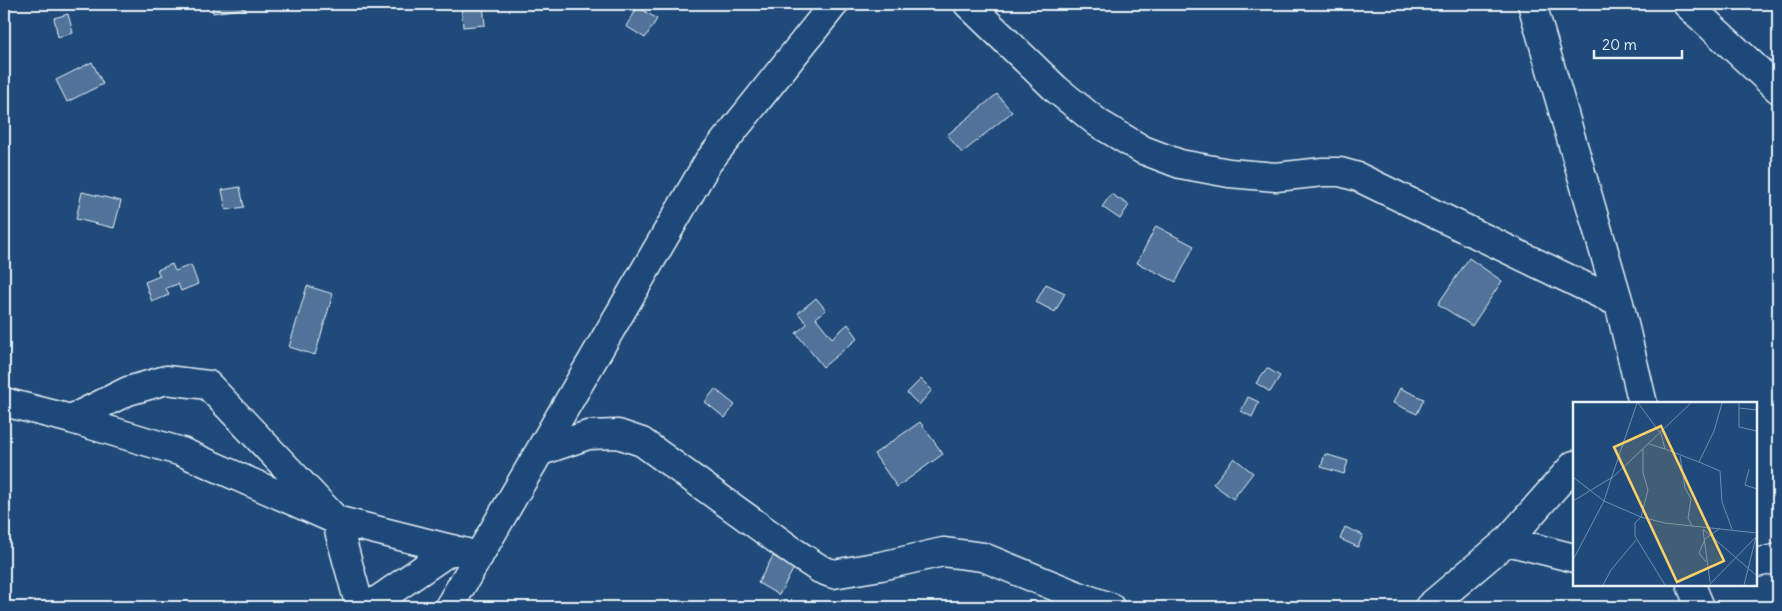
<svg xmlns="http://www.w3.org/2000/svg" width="1782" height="611" viewBox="0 0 1782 611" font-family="Delius,sans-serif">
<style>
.building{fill:#517399;stroke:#e8f1f8}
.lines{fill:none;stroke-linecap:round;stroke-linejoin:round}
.minor-casing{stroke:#e8f1f8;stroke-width:31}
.minor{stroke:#1f4a7a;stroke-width:28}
.inset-road{fill:none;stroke:#6f8dac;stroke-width:1}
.view{fill:#ffd166;fill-opacity:0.15;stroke:#ffd166;stroke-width:2.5}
.inset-edge{fill:none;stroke:#e8f1f8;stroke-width:2.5}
</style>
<rect width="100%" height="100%" fill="#1f4a7a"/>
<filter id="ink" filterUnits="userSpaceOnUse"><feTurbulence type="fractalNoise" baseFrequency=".02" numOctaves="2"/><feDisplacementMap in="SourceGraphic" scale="10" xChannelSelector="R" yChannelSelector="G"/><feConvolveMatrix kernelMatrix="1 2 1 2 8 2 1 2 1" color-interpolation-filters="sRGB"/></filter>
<g filter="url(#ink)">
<path class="building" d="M212,4H245L246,8L213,13Z
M461,4H483L485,25L463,27Z
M638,7L657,19L645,38L626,26Z
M68,14L73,33L58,37L54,18Z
M92,62L103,84L67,102L56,80Z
M997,94L1012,112L962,153L947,135Z
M240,187L244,207L226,210L222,190Z
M82,192L121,201L114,228L76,219Z
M1111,194L1129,205L1120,219L1102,207Z
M1156,226L1194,246L1176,282L1137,263Z
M1469,258L1502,281L1472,326L1438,304Z
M172,264L175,271L191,265L198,284L181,291L178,284L166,288L169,295L152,302L145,282L160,276L157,270Z
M1046,284L1065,293L1055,312L1036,302Z
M307,286L333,294L315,355L289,347Z
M816,298L826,310L816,318L832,338L848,324L858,338L823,367L796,333L807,324L798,313Z
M1267,368L1280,376L1270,392L1256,383Z
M921,379L932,390L919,405L907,393Z
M1400,388L1424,399L1417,414L1393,403Z
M715,389L735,405L725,418L705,402Z
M1248,397L1259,402L1252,417L1241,411Z
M920,422L943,454L897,487L874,454Z
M1325,454L1348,461L1344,474L1321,467Z
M1234,458L1253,473L1233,499L1213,484Z
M1345,527L1363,535L1358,547L1340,539Z
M773,556L794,568L779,595L758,583Z"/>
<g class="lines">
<defs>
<path id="minor" d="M968,4L1056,89L1098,123L1143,150L1180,164L1229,173L1276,177L1323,172H1340L1358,177L1619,303
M1532,4L1619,303L1643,404
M1687,4L1778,89
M4,402L71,419L182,452L336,520L479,556
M71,419L128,391L166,380L208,385L336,520L360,607
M541,451L588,435L618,434L642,442L797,554L820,569L833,574L881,566L943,552L983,557L1076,595L1110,607
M1507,541L1574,465
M1756,563L1778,558
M1691,585L1700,607
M368,607L452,549
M449,607L708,162L834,4
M1429,607L1507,541L1574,558"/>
</defs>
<use href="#minor" class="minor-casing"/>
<use href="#minor" class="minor"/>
</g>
</g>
<g transform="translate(1573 402)">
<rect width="184" height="184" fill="#1f4a7a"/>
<path class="inset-road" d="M65,1L88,32L92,47L126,60L141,29L149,1M166,1V25L184,29M166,6L184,8M76,42L92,47M70,47V71L75,88L68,115L62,121V134L92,183M107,54L112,86L118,97L115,116L119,124M126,60L147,69L149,100L159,127M176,67L172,83L184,87M0,75L31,99L68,115L92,121L184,131M38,77L64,1M0,99L38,76M130,127L184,174M130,128L137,180M0,158L31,99L38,77L118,1M133,160L126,151L132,137L147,126M30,183L38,168L63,138M136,183L184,134M171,183L183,135"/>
<path class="view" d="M88,24L151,159L104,180L41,45Z"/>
<rect width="184" height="184" class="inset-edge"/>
</g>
<rect width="1782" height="611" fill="none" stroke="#1f4a7a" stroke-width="20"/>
<rect x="10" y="10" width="1762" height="591" fill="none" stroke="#e8f1f8" stroke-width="2" filter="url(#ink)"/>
<path d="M1594 50v8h88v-8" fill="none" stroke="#e8f1f8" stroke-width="2.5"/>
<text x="1602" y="50" font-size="15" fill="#e8f1f8" stroke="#1f4a7a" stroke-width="4" paint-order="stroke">20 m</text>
</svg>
